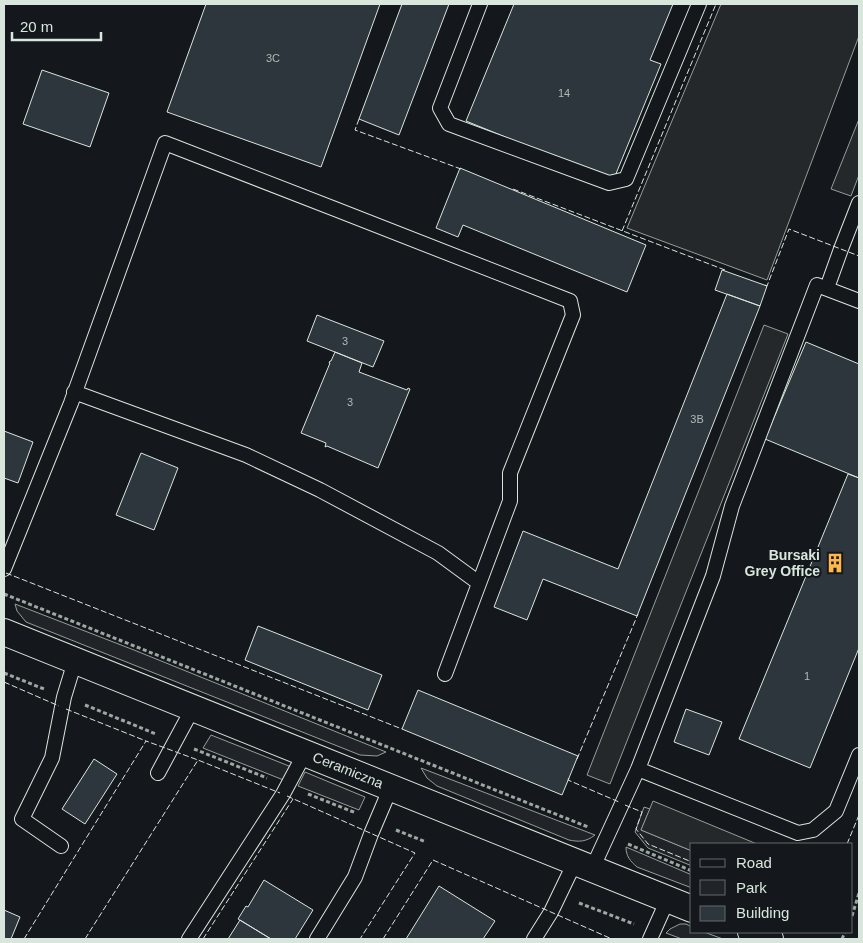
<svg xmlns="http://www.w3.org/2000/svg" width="863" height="943" viewBox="0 0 863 943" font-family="Arial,sans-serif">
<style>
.green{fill:#202428;stroke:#939e99}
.parking{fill:#24282b;stroke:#939e99}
.building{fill:#2c363c;stroke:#d8e6dc}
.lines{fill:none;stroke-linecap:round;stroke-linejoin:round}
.lane-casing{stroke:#d8e6dc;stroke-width:16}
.street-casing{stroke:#d8e6dc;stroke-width:28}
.path{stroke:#9da8a2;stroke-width:3;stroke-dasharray:4 2.5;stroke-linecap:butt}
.lane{stroke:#14181c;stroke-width:14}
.street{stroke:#14181c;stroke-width:26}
.fence{stroke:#d8e6dc;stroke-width:1;stroke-dasharray:6 2.5;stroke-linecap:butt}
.labels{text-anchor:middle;stroke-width:4;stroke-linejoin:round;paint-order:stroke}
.number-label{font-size:11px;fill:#adbab4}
.poi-label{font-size:14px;font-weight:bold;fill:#d8e6dc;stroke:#14181c;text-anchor:end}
.street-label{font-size:14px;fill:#d8e6dc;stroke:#14181c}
</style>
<rect width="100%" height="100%" fill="#14181c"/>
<path class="green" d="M15,604L134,650L386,752L377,756L360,755L26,622L17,611Z
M211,735L294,768L286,781L203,748Z
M421,768L595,835C586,842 579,842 569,840L437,786L427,778Z
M305,772L365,797L359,810L298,786Z
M644,807L650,809L641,830L692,851V866L648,848L635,832Z
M626,847L692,875V888L637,867C630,861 626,856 626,847Z
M680,924H686L692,927V932H704L723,939H682L666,933L670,929Z"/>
<path class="parking" d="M721,4H859V36L767,280L627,228Z
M859,119V175L851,196L831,189Z
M764,325L788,334L610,784L587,775Z
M653,801L757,844H692V851L641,830Z"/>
<path class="building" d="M206,4H380L321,167L167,112Z
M402,4H449L399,135L359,119Z
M514,4H673L650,60L661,64L613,181L466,121Z
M42,70L109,93L90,147L23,124Z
M460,168L646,245L627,292L463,225L458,237L436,228Z
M722,270L767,286L760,306L715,290Z
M727,294L760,306L637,616L543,579L527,620L494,607L523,531L618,569Z
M317,315L384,341L373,367L307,341Z
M806,342L859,364V478L765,439Z
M335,352L362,363L359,372L407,390L408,388L410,389L378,468L327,446L325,447L326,443L301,433L330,363H329L330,361H331Z
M4,431L33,442L18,483L4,478Z
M141,453L178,468L154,530L116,515Z
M848,474L859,478V648L810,768L739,739Z
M258,626L382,675L368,710L245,660Z
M418,690L578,756L562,795L402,729Z
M686,709L722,722L709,755L674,742Z
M94,759L117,774L85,824L62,809Z
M264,880L313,910L295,939H271L238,919L246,906L248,907Z
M439,886L495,921L483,939H406Z
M4,910L20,917L11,939H4Z
M240,920L271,939H228Z"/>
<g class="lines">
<defs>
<path id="lane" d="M480,4L440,108L449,124L609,183L626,179L699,4
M827,288L841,249L859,203
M74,392L246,455L320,490L438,553L479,583
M4,569L71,403L165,143L335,209L570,301L573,315L510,473V501L445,674
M638,769L798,833L813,830L836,811L859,755
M158,773L193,708
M61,846L22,819L52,758L64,697L75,661
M592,869L638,769L713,576L732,506L817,285L859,301
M189,939L283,794L305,753
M317,939L355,877L371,834L391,787
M534,939L551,912L575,862
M650,939L668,899"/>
<path id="street" d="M4,632L692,909
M751,932L770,939"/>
</defs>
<use href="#lane" class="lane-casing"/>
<use href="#street" class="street-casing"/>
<path class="path" d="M4,594L588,827
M4,673L44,689
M85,705L156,734
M194,749L267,778
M308,794L356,813
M396,830L426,842
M628,844L692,871
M579,903L634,924
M852,916L859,893
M842,939L845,932"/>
<use href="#lane" class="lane"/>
<use href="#street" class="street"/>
<path class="fence" d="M359,119L355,130L461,169
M513,189L725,270
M622,231L716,4
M765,285L767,286L789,229L859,256
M6,573L402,729
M4,682L59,706
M66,709L146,741
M577,759L638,614
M569,778L568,780L619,802
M287,796L415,853L360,939
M625,805L642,812L636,829L648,844L692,862
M847,844L859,815
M24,939L146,741L198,760
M85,939L198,760L280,793
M203,939L293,799
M383,939L433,860L612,939"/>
</g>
<defs>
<symbol id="building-bare" viewBox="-9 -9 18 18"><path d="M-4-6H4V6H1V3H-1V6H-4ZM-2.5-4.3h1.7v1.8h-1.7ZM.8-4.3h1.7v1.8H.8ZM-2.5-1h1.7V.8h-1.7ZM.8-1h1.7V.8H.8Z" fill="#ffb74d" stroke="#14181c" stroke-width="2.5" paint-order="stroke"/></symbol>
</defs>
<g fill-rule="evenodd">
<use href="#building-bare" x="821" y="549" width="28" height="28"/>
</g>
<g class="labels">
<g class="number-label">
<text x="273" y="62">3C</text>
<text x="564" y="97">14</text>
<text x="345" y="345">3</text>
<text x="350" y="406">3</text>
<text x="697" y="423">3B</text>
<text x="807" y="680">1</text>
</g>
<g class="poi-label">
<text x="820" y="560">Bursaki<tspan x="820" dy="16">Grey Office</tspan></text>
</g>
<g class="street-label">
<text transform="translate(348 770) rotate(22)" y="5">Ceramiczna</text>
</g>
</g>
<rect width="863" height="943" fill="none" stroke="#d8e6dc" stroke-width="10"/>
<rect x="690" y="843" width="162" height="90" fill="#14181c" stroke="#626a69"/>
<rect x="700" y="859" width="25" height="8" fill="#14181c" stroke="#626a69"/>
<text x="736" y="868" font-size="15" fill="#d8e6dc">Road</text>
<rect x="700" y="880" width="25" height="15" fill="#202428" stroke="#626a69"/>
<text x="736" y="893" font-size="15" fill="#d8e6dc">Park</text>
<rect x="700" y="906" width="25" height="15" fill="#2c363c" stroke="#626a69"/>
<text x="736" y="918" font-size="15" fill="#d8e6dc">Building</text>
<path d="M12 32v8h89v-8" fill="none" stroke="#d8e6dc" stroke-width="2.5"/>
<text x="20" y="32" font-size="15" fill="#d8e6dc" stroke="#14181c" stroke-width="4" paint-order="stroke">20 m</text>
</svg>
